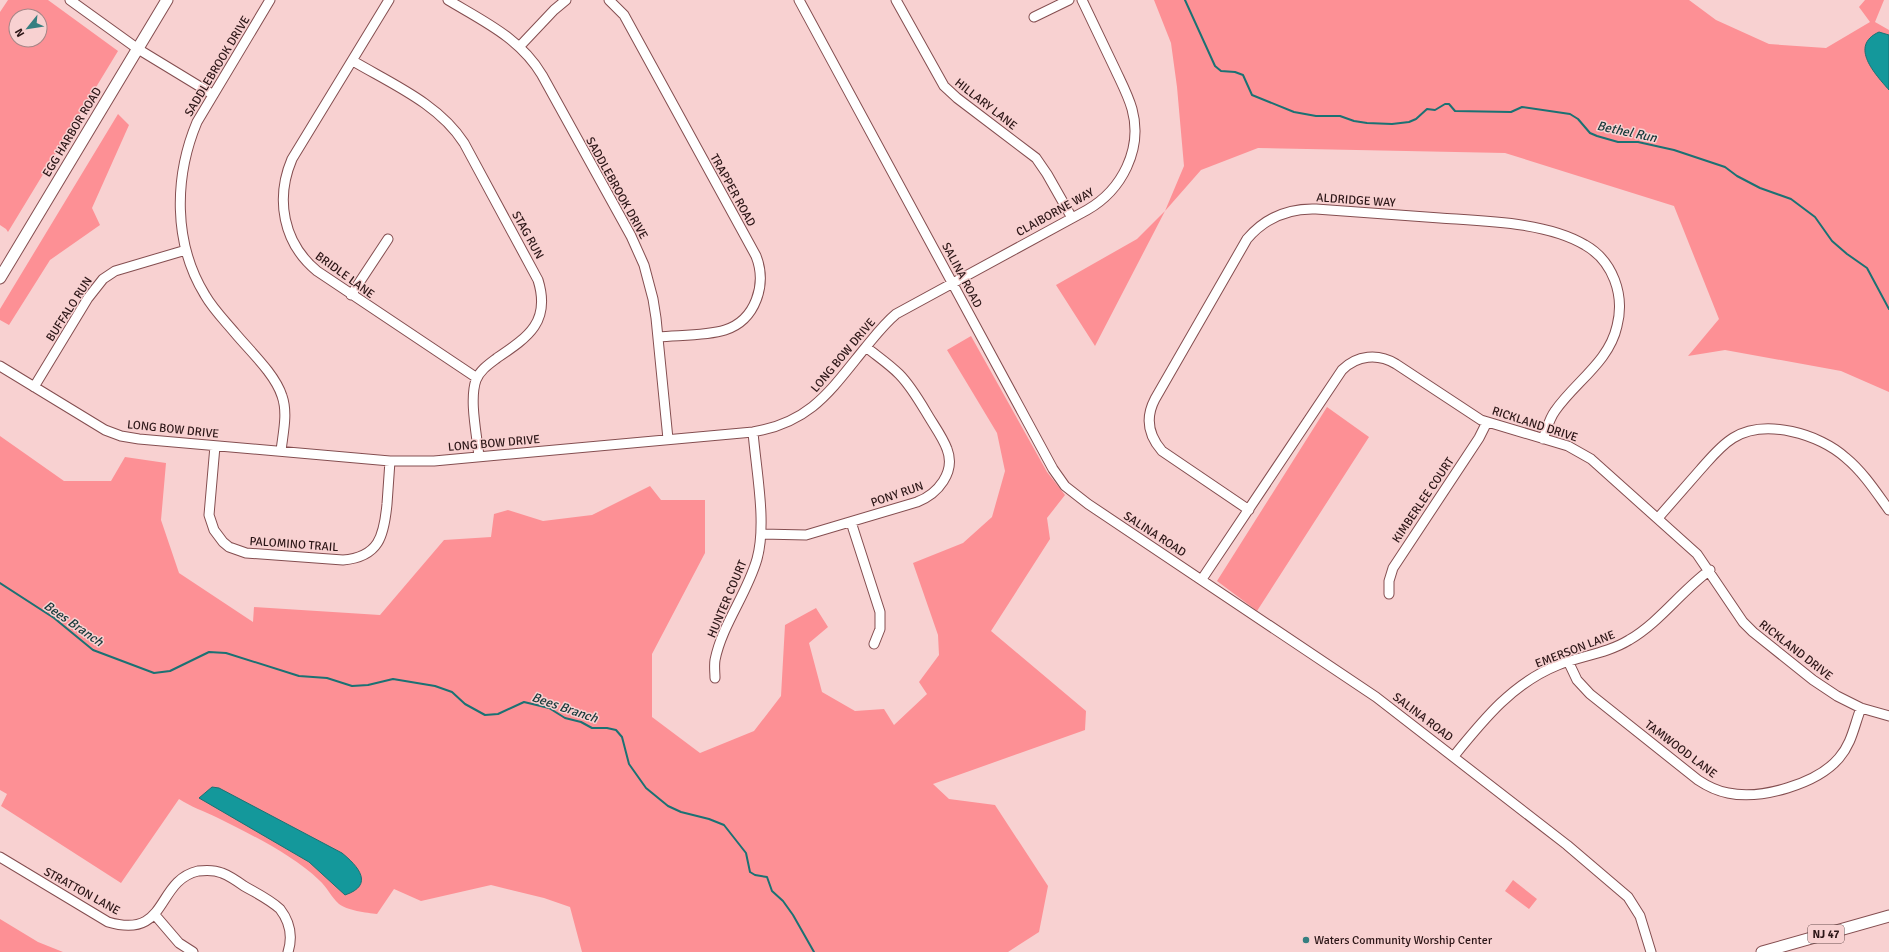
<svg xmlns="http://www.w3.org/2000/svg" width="1889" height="952" viewBox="0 0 1889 952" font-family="Signika,sans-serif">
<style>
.green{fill:#fd9095;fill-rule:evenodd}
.water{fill:#14989b;stroke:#1b7173}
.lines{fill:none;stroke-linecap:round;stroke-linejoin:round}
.stream{stroke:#1b7173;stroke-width:2}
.minor-casing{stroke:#844e50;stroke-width:11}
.major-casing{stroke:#844e50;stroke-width:13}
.minor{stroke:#fff;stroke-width:9}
.major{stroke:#fff;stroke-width:11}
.poi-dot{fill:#367f81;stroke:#f8d1d1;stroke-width:1.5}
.labels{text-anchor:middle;stroke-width:3;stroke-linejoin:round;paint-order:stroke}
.shield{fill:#f8d1d1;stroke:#694e4f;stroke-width:1}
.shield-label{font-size:11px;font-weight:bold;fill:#2c1617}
.street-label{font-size:12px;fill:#2c1617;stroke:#f8d1d1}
.poi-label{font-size:12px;fill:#2c1617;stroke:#f8d1d1;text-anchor:start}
.water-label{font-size:13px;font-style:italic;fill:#173a3b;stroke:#f8d1d1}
</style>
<rect width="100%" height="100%" fill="#f8d1d1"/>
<path class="green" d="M8,0H48L118,51L8,232L6,229L0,225V12ZM16,16H40V40H16Z
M1154,0H1689L1716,20L1769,44L1826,48L1870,22L1859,7L1865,0H1884L1875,22L1889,30V392L1841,371L1725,350L1688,356L1719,319L1674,206L1505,153L1258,148L1201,170L1165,211L1095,346L1056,285L1137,239L1165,211L1184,166L1177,87L1171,43Z
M118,114L129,125L92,208L100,225L50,260L9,325L0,320V309Z
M971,336L1047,472L1065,495L1047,518L1050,539L991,631L1086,711L1085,730L933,784L949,799L995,805L1048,886L1039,932L1008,952H582L570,907L544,898L491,885L421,901L394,889L377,914C367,913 346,910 339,904C331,897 327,887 319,880C293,855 250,834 218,818C204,811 191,807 179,799L121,883L1,806L7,794L0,790V436L64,481H111L125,457L166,463L161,520L179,573L253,622L254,607L380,615L444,540L491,537L494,514L508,510L543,521L592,515L650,486L661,500H705V553L652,654V717L700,753L754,731L781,696L785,625L816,608L828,627L809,643L822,692L855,711L884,709L894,725L927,694L919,682L939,655L938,635L913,563L963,543L992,517L1005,471L997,433L947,350Z
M1327,407L1369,437L1257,611L1217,581Z
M1513,880L1537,899L1529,909L1505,891Z
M0,919L38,942L63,952H0Z"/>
<path class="water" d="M1879,32L1889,35V90C1876,75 1848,46 1879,32Z
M212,787L219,788L342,853C358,866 375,885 345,895L309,862L199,798Z"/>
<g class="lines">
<path class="stream" d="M1185,0L1215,66L1221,71L1235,72L1243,75L1252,95L1294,112L1316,116H1340L1354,121L1367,123L1392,124L1409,122L1416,119L1427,109L1435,110L1445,104H1449L1455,111L1511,112L1522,107L1570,114L1578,119L1590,133L1597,136L1618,142H1638L1674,150L1725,167L1737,176L1760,188L1791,199L1815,217L1832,241L1847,254L1867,268L1889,309
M0,583L54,618L93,650L154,673L170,671L209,652L226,653L299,676L327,678L352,686L368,685L393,679L435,686L452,692L465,704L485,715L498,714L524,702L549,708L565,718L581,722L592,728H607L616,730L622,737L629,764L646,788L668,806L681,812L709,819L724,825L746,853L750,872L755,875L767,877L772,891L783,901L793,915L814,952"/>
<defs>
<path id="minor" d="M70,0L138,49L212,94
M270,0L197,122C174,177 173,243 205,295C213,309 225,321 235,333C250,351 275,374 282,396C288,413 283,433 281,451
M389,0L292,159C275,199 283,243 317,271L477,378
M448,0C483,21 520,38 542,75L631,236L644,265L653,299L656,318L668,439
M609,0L624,15L756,256C767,284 756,320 725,330C706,336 678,335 658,337
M799,0L1053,469L1065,486L1088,504L1376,697L1567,845L1628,897L1640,916L1651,952
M896,0L944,86L957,98L1036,158L1047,174L1072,218
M1034,17L1069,0
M520,46L554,10L566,0
M353,61C392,84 439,104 464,143L538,280C551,322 528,337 497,358C489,364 480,370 476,380C469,400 477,435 479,457
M351,295L388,239
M0,366L105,430L121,436L139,439L390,461H434L753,432C811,422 830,391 865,348C875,336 884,324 896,314L1087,210C1122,190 1143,149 1132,109C1128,95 1121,82 1115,69C1104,46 1093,23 1082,0
M34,387L88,298L103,279L115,271L186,250
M215,446L209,515L214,530L223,542L229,547L246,553L343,560C379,557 384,536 387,504C388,490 389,475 390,461
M1249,510L1162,451C1148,435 1145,418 1155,399L1247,239C1265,218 1288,208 1316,209C1357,212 1399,215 1440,218C1484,221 1547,222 1585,245C1613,261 1625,295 1617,326C1609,362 1575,382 1555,411C1549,419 1547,429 1543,439
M1658,518C1672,502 1686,486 1700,470C1710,459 1720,446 1733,438C1765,418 1820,434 1846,458C1863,472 1876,492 1889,510
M851,522L880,612V629L874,644
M761,534L806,535L917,502C938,494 956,472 947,449C943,438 935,427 929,417C920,402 911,386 899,374C889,364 877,356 866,347
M1202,579L1342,370C1357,355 1378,353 1396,364L1481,420L1568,446L1591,459L1697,554L1743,622L1753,632L1813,680L1837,696L1861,708L1889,716
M1389,594V581L1393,568L1479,438L1487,422
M1568,661L1577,680L1590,694L1698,780C1707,786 1717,791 1728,793C1761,800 1817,784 1839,758C1852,743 1854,726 1861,708
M715,678C715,673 714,666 715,660C722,625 747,594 757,559C767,523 756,470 753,432
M1454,756C1484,719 1513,683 1558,665C1581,656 1608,653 1629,640C1660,622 1681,591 1710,570
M0,857L108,922C169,940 155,881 198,871C206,870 215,870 222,873C230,876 237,881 244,886C256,893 269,899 280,909C290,922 293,936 288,952
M155,915L179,943L193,952"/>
<path id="major" d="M0,278L167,0
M1762,952L1889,916"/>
</defs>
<use href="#minor" class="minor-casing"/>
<use href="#major" class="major-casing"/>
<use href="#minor" class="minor"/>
<use href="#major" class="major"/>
</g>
<circle class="poi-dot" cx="1306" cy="940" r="4"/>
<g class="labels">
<rect class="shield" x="1808" y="925" width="36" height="18" rx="3"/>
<g class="shield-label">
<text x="1826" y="938">NJ 47</text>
</g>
<g class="street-label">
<text transform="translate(217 66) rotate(-59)" y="4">SADDLEBROOK DRIVE</text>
<text transform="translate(986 104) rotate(38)" y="4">HILLARY LANE</text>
<text transform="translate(72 132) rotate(-59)" y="4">EGG HARBOR ROAD</text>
<text transform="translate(617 188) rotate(61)" y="4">SADDLEBROOK DRIVE</text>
<text transform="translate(733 190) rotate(61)" y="4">TRAPPER ROAD</text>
<text transform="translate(1356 200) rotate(4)" y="4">ALDRIDGE WAY</text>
<text transform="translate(1055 212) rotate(-29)" y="4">CLAIBORNE WAY</text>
<text transform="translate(528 235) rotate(61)" y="4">STAG RUN</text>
<text transform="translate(345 275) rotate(36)" y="4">BRIDLE LANE</text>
<text transform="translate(962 275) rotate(62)" y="4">SALINA ROAD</text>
<text transform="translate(69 309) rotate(-57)" y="4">BUFFALO RUN</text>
<text transform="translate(843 355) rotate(-50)" y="4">LONG BOW DRIVE</text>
<text transform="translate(1535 424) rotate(18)" y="4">RICKLAND DRIVE</text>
<text transform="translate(173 429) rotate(6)" y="4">LONG BOW DRIVE</text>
<text transform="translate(494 443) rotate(-5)" y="4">LONG BOW DRIVE</text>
<text transform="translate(897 494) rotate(-19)" y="4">PONY RUN</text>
<text transform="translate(1423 500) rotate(-56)" y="4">KIMBERLEE COURT</text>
<text transform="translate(1155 534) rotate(33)" y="4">SALINA ROAD</text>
<text transform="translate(294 544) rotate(4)" y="4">PALOMINO TRAIL</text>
<text transform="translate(727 599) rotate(-67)" y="4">HUNTER COURT</text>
<text transform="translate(1575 649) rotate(-21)" y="4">EMERSON LANE</text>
<text transform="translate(1796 650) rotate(38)" y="4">RICKLAND DRIVE</text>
<text transform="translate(1423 717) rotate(37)" y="4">SALINA ROAD</text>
<text transform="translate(1681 749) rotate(37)" y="4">TAMWOOD LANE</text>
<text transform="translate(82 891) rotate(29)" y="4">STRATTON LANE</text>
</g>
<g class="poi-label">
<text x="1314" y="944">Waters Community Worship Center</text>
</g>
<g class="water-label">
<text transform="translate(1627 131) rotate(12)" y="5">Bethel Run</text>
<text transform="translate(74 623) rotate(35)" y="5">Bees Branch</text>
<text transform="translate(565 707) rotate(19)" y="5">Bees Branch</text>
</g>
</g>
<g transform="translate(28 28) rotate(240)"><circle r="19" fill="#f8d1d1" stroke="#a68687"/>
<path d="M0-3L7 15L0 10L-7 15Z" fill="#367f81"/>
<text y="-6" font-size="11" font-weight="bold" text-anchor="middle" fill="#2c1617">N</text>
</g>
</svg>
